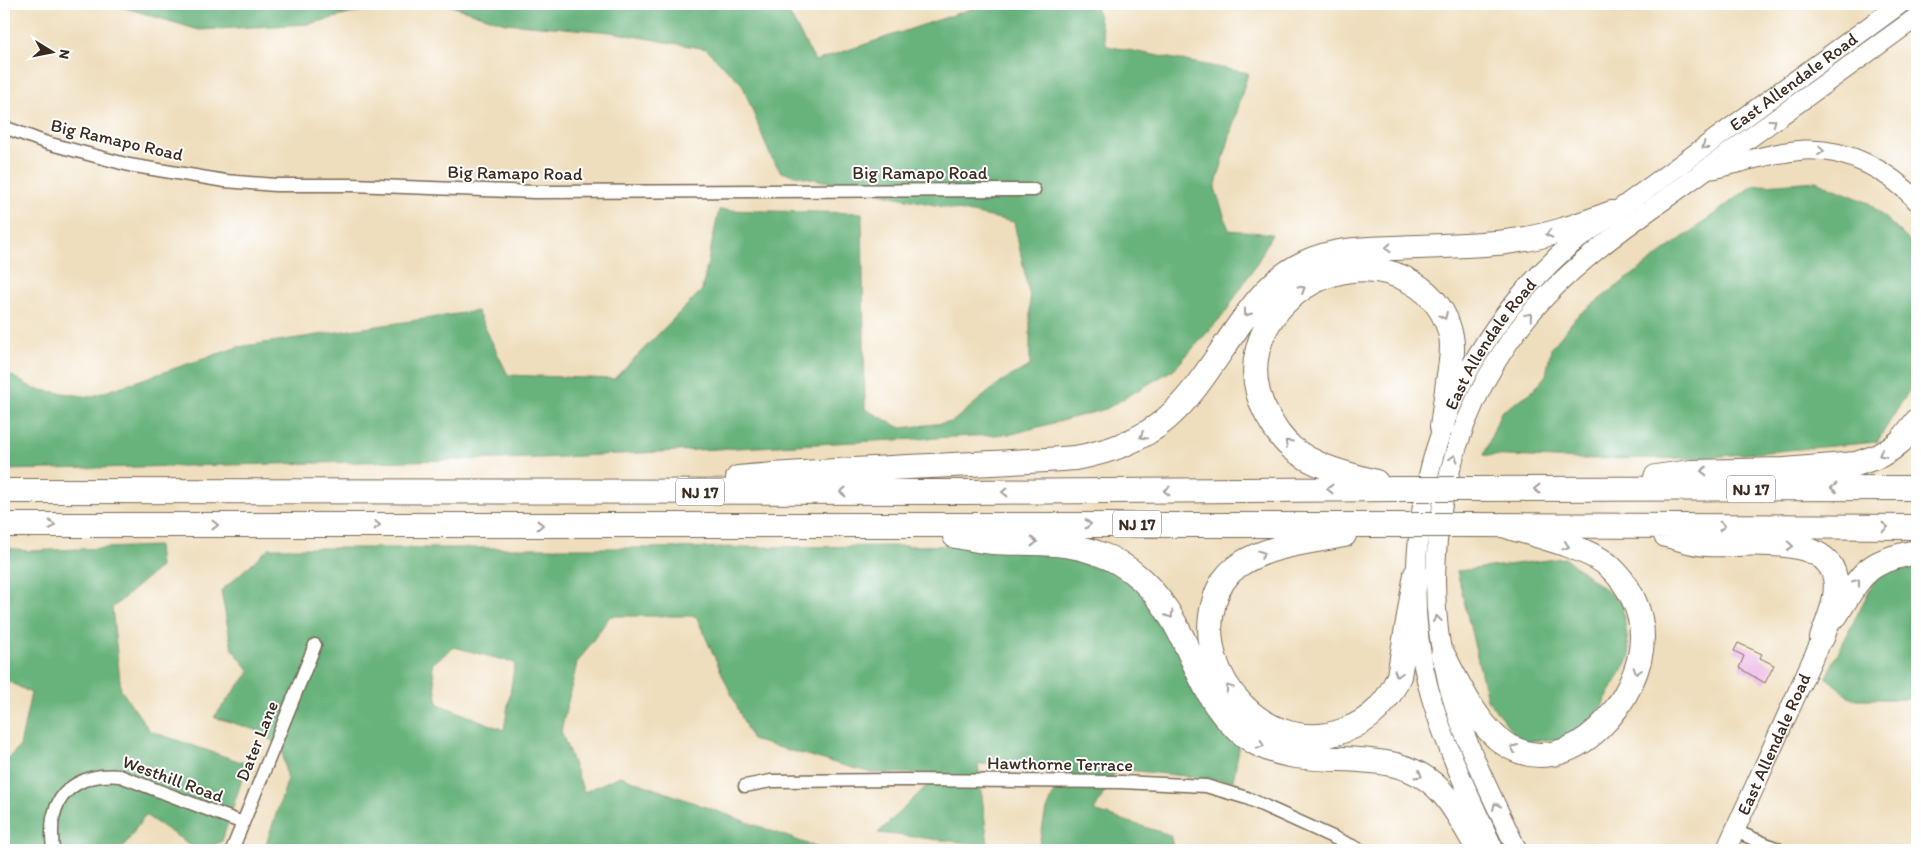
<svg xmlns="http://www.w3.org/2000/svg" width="1921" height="854" viewBox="0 0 1921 854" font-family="Itim,sans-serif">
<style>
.forest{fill:#68b27b;stroke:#526e4c;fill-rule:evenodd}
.building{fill:#e7abe2}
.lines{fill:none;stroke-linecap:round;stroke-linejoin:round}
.street-casing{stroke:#7a6956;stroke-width:15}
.secondary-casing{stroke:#7a6956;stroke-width:21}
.highway-casing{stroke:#7a6956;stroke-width:26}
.street{stroke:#fff;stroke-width:12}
.secondary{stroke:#fff;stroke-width:19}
.highway{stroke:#fff;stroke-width:24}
.highway-bridge-casing{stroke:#7a6956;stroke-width:26;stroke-linecap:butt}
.highway-bridge{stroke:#fff;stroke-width:24}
.oneway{stroke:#a79f9a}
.labels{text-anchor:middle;stroke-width:4;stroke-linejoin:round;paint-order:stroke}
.shield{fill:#fff;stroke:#766a62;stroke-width:1}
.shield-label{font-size:16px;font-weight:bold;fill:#3b2a1e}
.street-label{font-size:18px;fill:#3b2a1e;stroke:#fff}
</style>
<rect width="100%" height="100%" fill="#fff"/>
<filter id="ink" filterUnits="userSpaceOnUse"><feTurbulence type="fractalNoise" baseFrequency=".02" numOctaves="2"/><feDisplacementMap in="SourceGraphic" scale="10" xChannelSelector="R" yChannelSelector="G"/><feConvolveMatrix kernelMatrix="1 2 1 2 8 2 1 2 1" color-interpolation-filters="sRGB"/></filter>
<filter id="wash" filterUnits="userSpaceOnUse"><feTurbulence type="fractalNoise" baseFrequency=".0096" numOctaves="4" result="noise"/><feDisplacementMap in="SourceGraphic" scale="20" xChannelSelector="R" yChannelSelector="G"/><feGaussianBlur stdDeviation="1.12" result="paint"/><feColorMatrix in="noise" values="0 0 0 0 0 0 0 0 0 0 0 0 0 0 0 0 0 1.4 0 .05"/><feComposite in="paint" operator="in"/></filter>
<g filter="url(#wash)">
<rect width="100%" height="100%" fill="#efdebd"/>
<path class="forest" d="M112,4H389L309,24L199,30Z
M445,4H693L710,9L719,4H784L815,61L986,4H1095L1107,46L1248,73L1215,188L1229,230L1272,234L1258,261L1225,313L1174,369L1106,409L1012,434L541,458L4,470V371L34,389L90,397L238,347L477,311L508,375L614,379L702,290L719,210L862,213L865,409L901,428L952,422L1002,381L1030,366V298L1014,222L781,172L770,155L742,84L706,49L611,32L505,23Z
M1816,181L1869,203L1917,248V378L1877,442L1700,458L1579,459L1484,455L1501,412L1533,391L1546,375L1551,349L1577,316L1752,186Z
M1019,545L1133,567L1242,732L1233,781L1117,769L1094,811L1170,835L1174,850H1038L1045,815L1065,766L978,764L988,845L878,833L940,773H871L752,740L696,616H610L577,663L561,731L584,792L620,776L824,850H264L287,782L282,748L256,730L214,717L250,671L232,649L221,591L269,548H646ZM454,647L515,663L504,730L438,704L432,664Z
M158,546L160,567L112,608L121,690L150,731L247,764L222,841L207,850H198L145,815L123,848L125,850H4V762L20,746L31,693L4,679V547L27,551Z
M1565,558L1622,603L1630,657L1593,722L1562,739L1520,741L1487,699L1457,571Z
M1884,561H1917V699H1852L1826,677Z"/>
<g id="blocks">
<path class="building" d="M1738,643L1762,654L1760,658L1774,665L1765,683L1739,668L1744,656L1734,651Z"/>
</g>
</g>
<g filter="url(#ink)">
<use href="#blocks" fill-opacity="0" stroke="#7a6956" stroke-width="1"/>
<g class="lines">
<defs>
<path id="street" d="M4,127L47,143L129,165L225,181L275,185H352L535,192L1034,190
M745,786L771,781L902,780L1121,782L1206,786L1247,798L1361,850
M1735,831L1780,850
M53,850C52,840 51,829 53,819C59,785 89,773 120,776L243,823
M232,850L315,645"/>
<g id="secondary">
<path d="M1713,169C1743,162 1774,152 1804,150C1848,148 1889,171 1917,201"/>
<path id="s1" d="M1494,850C1470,797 1443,743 1428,686C1417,644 1414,599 1417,555C1424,432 1477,327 1569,246L1900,4"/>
<path d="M1517,850C1492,796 1463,741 1448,683C1417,557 1445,421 1526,319C1554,284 1589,255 1625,228L1917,17"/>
<path id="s2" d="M1726,850L1822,638"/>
</g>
<path id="highway" d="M1656,477L1691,472L1785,470L1856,464L1879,456L1891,449L1901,441L1917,421
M738,478C850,468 963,466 1075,458C1167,442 1188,399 1237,328C1255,302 1274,277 1304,263C1332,249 1362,249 1393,248C1430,246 1469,246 1506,242C1543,238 1577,226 1612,213
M1376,482C1347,474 1315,467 1292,448C1281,439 1274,427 1267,415C1218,325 1332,234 1413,283C1433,295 1446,313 1451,336C1454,351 1450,367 1448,382C1446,396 1444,412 1442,427
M1474,489L1917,488
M4,491L965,492L1396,489
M4,525H1391
M1468,525L1917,527
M1344,535C1310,542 1269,545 1239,565C1226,574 1218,587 1214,602C1192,677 1269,760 1345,730C1372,720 1388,702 1399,676L1416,574
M1666,535C1680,538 1694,544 1708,544C1742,546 1827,532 1835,578C1839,598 1828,620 1822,638
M955,536C967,538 980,541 992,542C1028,544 1062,540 1097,553C1131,564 1157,591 1174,622C1200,667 1206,712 1254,742C1313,777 1396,736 1445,796C1458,812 1468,832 1479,850
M1836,615C1863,572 1865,562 1917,552
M1443,655C1458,683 1478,727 1505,744C1571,786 1643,697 1642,636C1642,610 1628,583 1609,566C1589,548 1531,534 1503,525"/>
</defs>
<use href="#street" class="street-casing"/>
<use href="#secondary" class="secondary-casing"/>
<use href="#highway" class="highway-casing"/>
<use href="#street" class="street"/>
<use href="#secondary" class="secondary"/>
<use href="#highway" class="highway"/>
<defs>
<path id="highway-bridge" d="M1396,489H1474
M1391,525H1468"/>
</defs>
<use href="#highway-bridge" class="highway-bridge-casing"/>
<use href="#highway-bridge" class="highway-bridge"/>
</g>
<defs><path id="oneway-chevron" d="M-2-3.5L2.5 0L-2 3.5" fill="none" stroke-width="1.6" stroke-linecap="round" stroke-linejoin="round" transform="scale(1.25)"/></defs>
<g class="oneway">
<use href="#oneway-chevron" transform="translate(1773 122) rotate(-36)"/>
<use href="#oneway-chevron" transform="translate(1705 146) rotate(144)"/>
<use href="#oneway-chevron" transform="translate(1821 151) rotate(6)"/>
<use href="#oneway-chevron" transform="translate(1549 234) rotate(166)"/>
<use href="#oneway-chevron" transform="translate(1388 248) rotate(177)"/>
<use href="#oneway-chevron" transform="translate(1302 289) rotate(-31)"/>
<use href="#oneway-chevron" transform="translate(1247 313) rotate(125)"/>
<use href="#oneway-chevron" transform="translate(1444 316) rotate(65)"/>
<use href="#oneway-chevron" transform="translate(1529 316) rotate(-50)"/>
<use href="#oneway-chevron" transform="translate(1143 436) rotate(149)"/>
<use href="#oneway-chevron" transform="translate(1288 443) rotate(-136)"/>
<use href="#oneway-chevron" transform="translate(1882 454) rotate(152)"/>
<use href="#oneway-chevron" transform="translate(1454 458) rotate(-73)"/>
<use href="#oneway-chevron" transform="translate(1704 471) rotate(179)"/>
<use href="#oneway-chevron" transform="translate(1834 488) rotate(180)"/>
<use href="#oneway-chevron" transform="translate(1330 489) rotate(180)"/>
<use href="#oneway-chevron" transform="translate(1537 489) rotate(-180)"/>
<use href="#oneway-chevron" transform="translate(1167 491) rotate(180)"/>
<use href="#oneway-chevron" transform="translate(843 492) rotate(-180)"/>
<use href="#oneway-chevron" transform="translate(1005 492) rotate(180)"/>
<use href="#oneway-chevron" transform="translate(1088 524)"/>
<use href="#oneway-chevron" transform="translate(52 525)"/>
<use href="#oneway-chevron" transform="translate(215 525)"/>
<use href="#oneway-chevron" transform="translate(377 525)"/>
<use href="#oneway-chevron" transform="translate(540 525)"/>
<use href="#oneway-chevron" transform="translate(1722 526) rotate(1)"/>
<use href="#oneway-chevron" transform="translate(1885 527) rotate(-1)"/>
<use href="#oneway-chevron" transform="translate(1034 542) rotate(1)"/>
<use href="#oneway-chevron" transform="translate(1566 546) rotate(18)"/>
<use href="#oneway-chevron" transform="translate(1790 546) rotate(4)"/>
<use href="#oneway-chevron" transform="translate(1262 554) rotate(-21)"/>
<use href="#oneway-chevron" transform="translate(1857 582) rotate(-54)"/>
<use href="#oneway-chevron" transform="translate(1170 615) rotate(58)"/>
<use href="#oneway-chevron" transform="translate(1437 619) rotate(-96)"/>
<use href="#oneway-chevron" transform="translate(1637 671) rotate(108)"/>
<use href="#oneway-chevron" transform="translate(1398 674) rotate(106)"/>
<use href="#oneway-chevron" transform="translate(1229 688) rotate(-124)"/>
<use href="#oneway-chevron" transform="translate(1261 745) rotate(26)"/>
<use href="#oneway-chevron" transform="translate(1514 748) rotate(-156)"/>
<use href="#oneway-chevron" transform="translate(1419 775) rotate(30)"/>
<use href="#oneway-chevron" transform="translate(1496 806) rotate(-114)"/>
</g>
</g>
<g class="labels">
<g class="shield">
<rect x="1727" y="475.5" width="48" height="27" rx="4"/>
<rect x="676" y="478.5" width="48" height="27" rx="4"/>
<rect x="1113" y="510.5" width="48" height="27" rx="4"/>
</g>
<g class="shield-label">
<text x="1751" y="495">NJ 17</text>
<text x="700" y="498">NJ 17</text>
<text x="1137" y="530">NJ 17</text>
</g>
<g class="street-label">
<text dy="6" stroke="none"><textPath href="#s1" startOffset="941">East Allendale Road</textPath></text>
<text transform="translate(117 140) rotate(13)" y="6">Big Ramapo Road</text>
<text transform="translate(515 173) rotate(1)" y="6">Big Ramapo Road</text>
<text x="920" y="179">Big Ramapo Road</text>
<text dy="6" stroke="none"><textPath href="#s1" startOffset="536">East Allendale Road</textPath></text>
<text transform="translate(257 741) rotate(-68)" y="6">Dater Lane</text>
<text dy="6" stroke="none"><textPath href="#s2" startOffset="116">East Allendale Road</textPath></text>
<text transform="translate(1060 764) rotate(1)" y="6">Hawthorne Terrace</text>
<text transform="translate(173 779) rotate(20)" y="6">Westhill Road</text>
</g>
</g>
<rect width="1921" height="854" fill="none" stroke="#fff" stroke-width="20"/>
<g transform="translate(52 52) rotate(100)" stroke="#ffffff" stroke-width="4" paint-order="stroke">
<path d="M0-4L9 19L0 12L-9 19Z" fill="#3b2a1e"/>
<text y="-8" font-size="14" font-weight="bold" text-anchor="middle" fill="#3b2a1e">N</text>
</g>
</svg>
